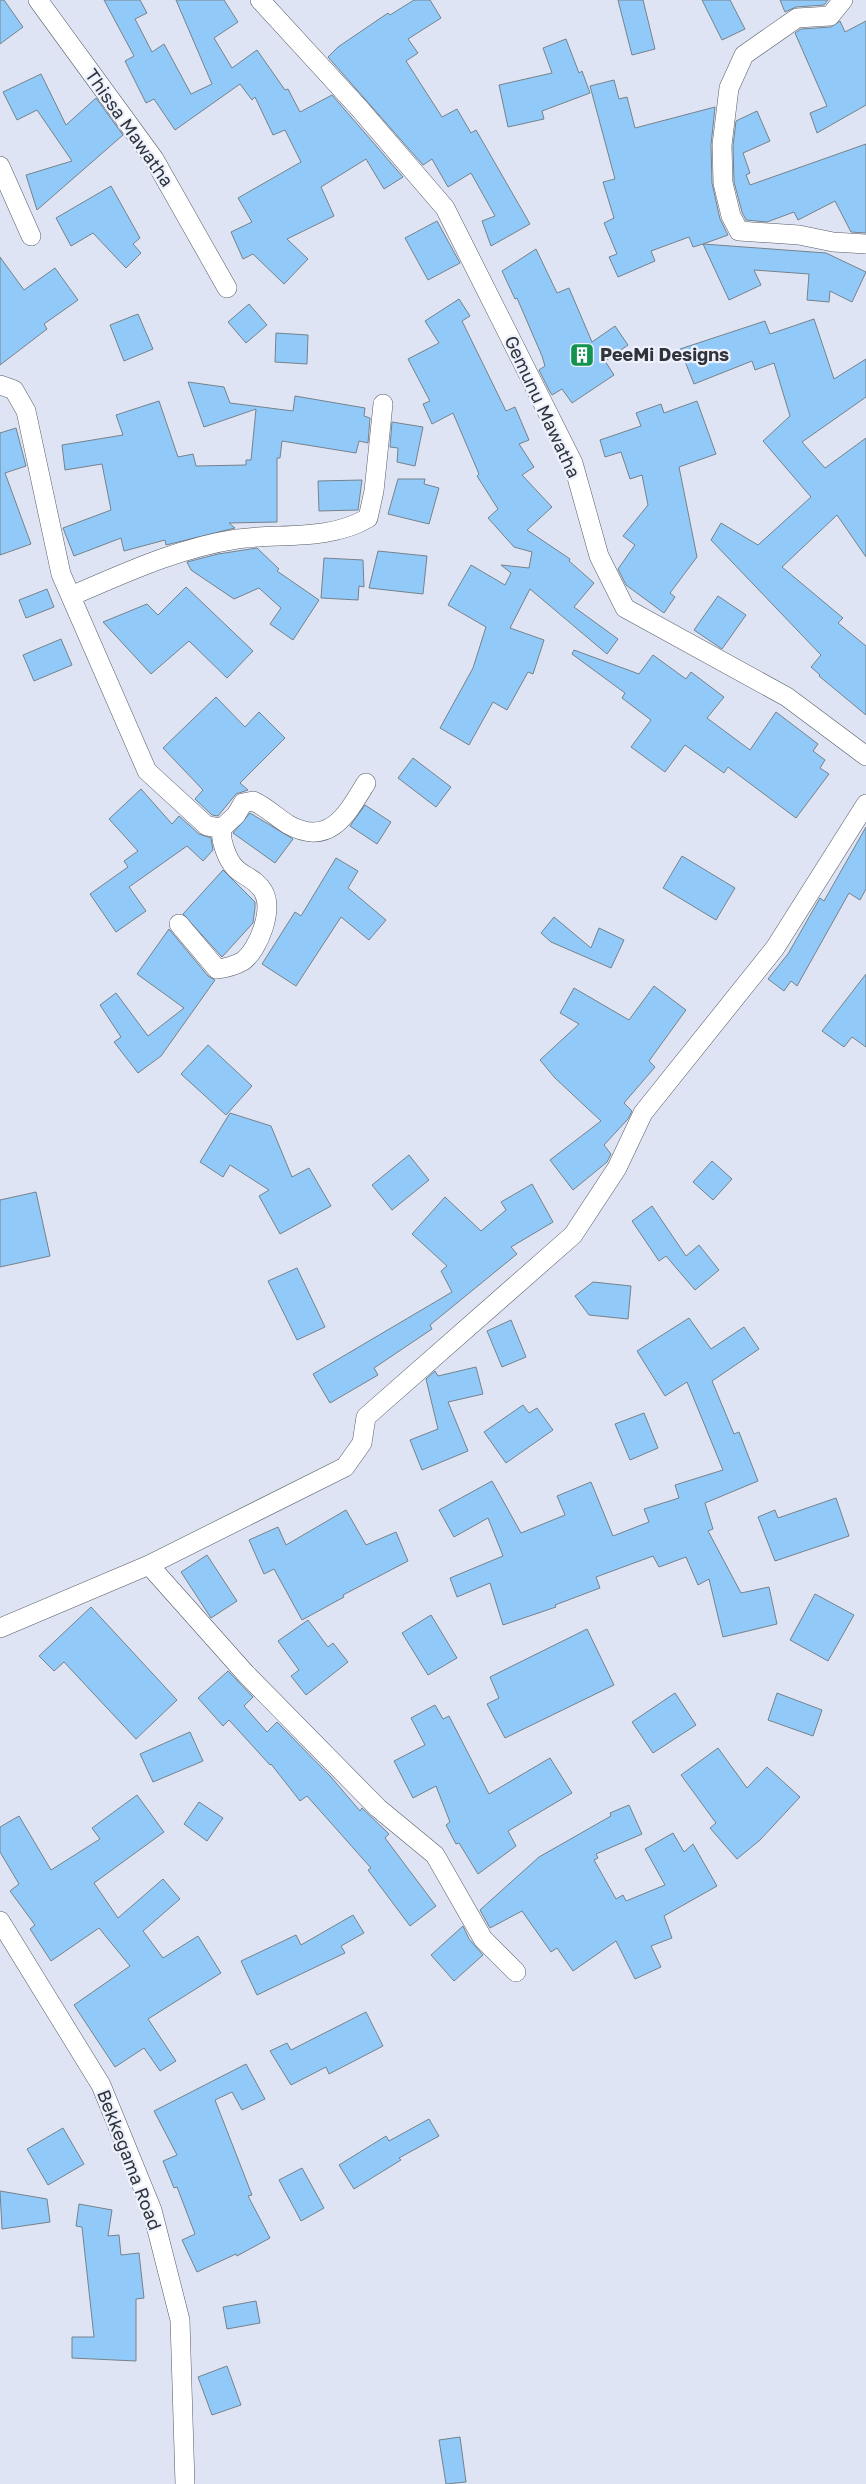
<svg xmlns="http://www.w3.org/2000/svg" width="866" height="2484" viewBox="0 0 866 2484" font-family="'Golos Text',sans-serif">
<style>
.building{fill:#91caf9;stroke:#76828c}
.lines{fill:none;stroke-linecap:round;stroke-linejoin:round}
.minor-casing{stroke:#565b67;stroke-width:20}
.minor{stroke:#fff;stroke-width:19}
.labels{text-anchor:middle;stroke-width:4.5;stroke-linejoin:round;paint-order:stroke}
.street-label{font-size:18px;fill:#303338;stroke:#ecf1fd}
.poi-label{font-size:18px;font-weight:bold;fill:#303338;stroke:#ecf1fd;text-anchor:start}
</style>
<rect width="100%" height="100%" fill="#dee4f3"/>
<path class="building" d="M0,0H4L23,27L0,44Z
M104,0H140L147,13L135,19L152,52L164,44L191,94L212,84L176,0H224L238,22L214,38L232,68L257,50L285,90L288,89L300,112L332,95L403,177L384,189L366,159L321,187L334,216L287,239L308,259L284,284L253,254L243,259L231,232L252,222L238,198L301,162L285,130L273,135L255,97L252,100L240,84L175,130L154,99L146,103L125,61L134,56Z
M414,0H430L441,18L408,39L418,53L406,61L442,117L457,109L471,133L476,130L530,224L491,246L482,221L495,216L471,173L448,187L432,159L423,165L328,57L338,47L388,13L390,15Z
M618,0H643L655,49L632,55Z
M702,0H730L745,29L722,40Z
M780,0H828L824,5L796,7L785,12Z
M840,21L845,32L866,21V105L817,133L810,113L827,106L795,33L801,29L831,27Z
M566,39L579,73L582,71L590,93L542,111L544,119L508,127L499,85L552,73L543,48Z
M41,74L66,125L96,98L123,135L37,210L26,175L72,161L37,110L17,120L3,92Z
M614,80L619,99L627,97L635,128L715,107L711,145L712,183L720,219L728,235L703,244L826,253L866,272L852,302L830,291L829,302L807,300L809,274L754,270L761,285L729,300L703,244L693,247L689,237L651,251L655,261L618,277L609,257L617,254L604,223L614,218L603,182L615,179L590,86Z
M757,111L770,141L743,153L750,173L746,175L750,185L866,144V233L851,232L835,201L798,220L794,212L767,222L746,220L742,212L734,182L733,146L736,121Z
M111,186L140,238L133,244L141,253L126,268L93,233L71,246L56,218Z
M437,221L460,263L428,280L405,238Z
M536,249L557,293L569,288L592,342L615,326L628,345L605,361L614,375L572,403L562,389L552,395L549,390L539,370L545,366L542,356L517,298L515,299L502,271Z
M0,257L24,290L55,268L78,300L44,324L47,329L0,365Z
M459,299L470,316L462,321L506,411L515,407L529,440L519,444L534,467L522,475L552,507L527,530L570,559L569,561L594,583L574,607L618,639L607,654L530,589L510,628L544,640L533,674L528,672L507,710L493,702L469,745L440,728L473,668L486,627L448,605L471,565L505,585L511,573L501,565L529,568L532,552L514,547L488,518L498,509L477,476L479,474L453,413L432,424L423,404L430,401L408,359L439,343L425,321Z
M249,304L267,325L246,343L228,322Z
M138,314L153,349L124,361L110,325Z
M814,319L834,379L866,359V397L802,442L825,468L866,438V557L837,515L782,567L843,618L838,623L866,646V715L819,676L820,675L811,667L821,655L711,540L721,523L758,545L811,497L763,441L790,416L774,363L755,370L752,361L694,384L680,349L765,321L770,334Z
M276,333L308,335L307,364L275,362Z
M188,382L224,387L230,403L293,411L295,396L365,408L364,416L370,418L368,443L359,441L356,453L282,441L280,458H277V522L229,523L235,528L166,545L165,540L124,551L121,538L74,556L63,528L111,510L102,464L65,470L62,445L123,435L116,415L159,401L178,457L193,454L196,466L246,465V460H251L256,409L204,427Z
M697,401L716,454L679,467L697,557L670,593L675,597L664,613L626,585L618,569L635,545L623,536L648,505L642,475L630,479L621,452L605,457L600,440L641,426L636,413L661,404L664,413Z
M392,422L423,427L415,466L397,462L398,448L390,447Z
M16,428L26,466L5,473L31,544L0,555V433Z
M398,479H425L424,484L439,488L429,524L388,514Z
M362,480L358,510L319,511L318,481Z
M257,548L279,569L277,571L319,600L293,640L270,624L281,608L259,588L234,599L191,570L187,562L218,554Z
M378,551L427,556L423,594L369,588Z
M324,558L363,560L364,587L359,586L358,600L321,598Z
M186,587L253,651L227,678L189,641L151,674L103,622L147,604L158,615Z
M47,589L54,607L26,618L19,600Z
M718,596L746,615L722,649L694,630Z
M61,639L72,665L34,681L23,655Z
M574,650L639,674L653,655L686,679L691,672L724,697L707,718L750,750L776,712L818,744L813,751L825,760L820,768L829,774L796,818L728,767L724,773L685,745L665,772L631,747L651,720L622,698L625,693L572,654Z
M216,697L245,727L259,712L285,738L240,783L248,790L236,794L218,816L212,815L195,799L203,790L163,748Z
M413,758L451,787L436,807L398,778Z
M141,789L172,824L179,816L199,834L211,838L213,850L203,861L187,846L129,887L146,911L116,932L90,894L128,867L124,861L138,851L109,819Z
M365,805L391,822L377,844L350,826Z
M250,813L293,839L275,863L233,833Z
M866,827V889L860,900L849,893L797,986L791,981L784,991L768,979L788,954L820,898L824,901Z
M682,856L735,888L716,920L663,888Z
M336,858L358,871L348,888L386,920L369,940L341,917L296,986L262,964L295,912L301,916Z
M223,870L255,902V908L253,923L222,957L183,914Z
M554,917L591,948L599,928L624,940L611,968L551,942L541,933Z
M169,929L208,976L215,980L161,1056L138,1073L114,1042L121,1037L100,1005L116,993L148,1036L184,1008L137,974Z
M866,974V1047L852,1037L844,1047L822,1031Z
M654,986L686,1010L649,1061L655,1067L624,1103L632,1111L628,1119L604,1145L611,1154L607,1162L573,1190L550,1160L601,1121L555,1078L540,1060L579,1024L560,1013L574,988L629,1020Z
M208,1045L252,1086L226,1115L181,1074Z
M230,1113L271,1126L292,1177L309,1168L331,1206L280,1234L259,1196L269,1190L230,1165L223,1177L200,1162Z
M409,1155L429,1180L392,1210L372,1185Z
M712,1161L732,1179L713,1200L693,1182Z
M532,1184L553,1222L511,1247L517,1254L430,1325L432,1329L374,1368L378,1375L330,1403L313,1374L452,1292L441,1271L447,1266L412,1234L445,1197L481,1231L506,1210L501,1202Z
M36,1192L50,1256L0,1267V1200Z
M652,1206L686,1256L699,1245L719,1270L695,1290L666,1256L659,1261L632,1221Z
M297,1268L325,1327L297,1340L268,1281Z
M593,1282L631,1286L628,1319L589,1315L575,1296Z
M689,1318L711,1349L744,1327L759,1349L712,1381L734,1434L739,1432L758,1481L705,1503L713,1529L708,1531L741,1593L769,1587L777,1624L723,1637L709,1579L698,1585L686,1557L659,1567L653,1556L596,1577L600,1588L555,1605L556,1607L503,1625L490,1583L457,1597L450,1578L503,1556L488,1518L454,1537L439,1510L492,1481L521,1533L565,1515L557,1496L591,1482L613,1536L649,1522L644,1509L679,1498L675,1485L723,1470L687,1382L665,1396L637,1351Z
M511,1320L526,1357L502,1367L487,1331Z
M476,1367L483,1394L448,1402L468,1451L422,1470L410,1440L438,1429L426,1379L435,1371L438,1376Z
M523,1405L529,1413L537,1408L553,1430L506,1463L484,1432Z
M644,1413L658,1448L630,1460L615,1424Z
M836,1498L849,1536L775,1561L758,1517L775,1510L778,1518Z
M346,1510L366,1545L396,1532L408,1561L343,1595L344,1597L302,1620L274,1569L264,1574L249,1540L278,1527L286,1545Z
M207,1555L237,1601L211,1618L181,1572Z
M815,1594L854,1615L828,1661L790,1640Z
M91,1607L177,1700L136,1739L64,1662L54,1671L39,1656Z
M431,1615L457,1658L428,1675L402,1633Z
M308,1620L328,1647L333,1643L348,1662L306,1695L291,1676L299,1670L278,1641Z
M587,1629L614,1685L505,1738L487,1704L499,1698L490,1677Z
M228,1671L253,1697L244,1706L267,1732L277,1722L331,1777L360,1811L362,1808L389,1834L385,1838L436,1906L410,1926L368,1870L371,1868L307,1796L300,1801L271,1764L270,1765L229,1720L223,1726L198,1698Z
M675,1693L696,1725L653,1753L632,1722Z
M777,1693L822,1710L813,1736L768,1720Z
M435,1705L443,1719L449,1716L489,1794L550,1758L572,1793L508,1831L516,1846L478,1874L459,1843L456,1844L446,1825L450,1822L436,1786L413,1798L394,1761L425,1745L411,1718Z
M190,1732L203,1761L153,1782L140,1754Z
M718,1748L747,1788L767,1767L800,1797L760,1840L737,1859L710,1828L716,1823L681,1775Z
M137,1795L164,1832L94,1883L118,1918L163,1879L180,1899L143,1931L163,1958L198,1936L221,1973L148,2019L176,2061L160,2071L144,2048L115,2067L74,2005L130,1966L99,1928L51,1961L30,1929L35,1925L10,1891L19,1884L0,1852V1827L19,1816L51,1870L100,1839L92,1828Z
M199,1802L223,1818L207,1841L184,1824Z
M629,1805L642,1834L596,1854L598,1858L594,1860L616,1899L623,1895L626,1901L665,1885L645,1849L673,1833L684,1852L693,1844L717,1886L664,1916L672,1938L651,1946L661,1967L635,1979L616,1941L573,1971L557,1948L551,1952L522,1911L490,1928L480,1910L539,1857L611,1816L610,1813Z
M353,1915L364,1933L341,1946L345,1953L257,1995L241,1961L296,1935L301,1945Z
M463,1926L469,1939L483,1955L454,1981L431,1955Z
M366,2012L383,2046L329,2074L326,2067L291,2085L270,2051L287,2043L291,2050Z
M246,2064L265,2099L242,2110L232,2092L215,2100L252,2195L248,2196L270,2238L237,2256L236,2254L197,2272L182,2240L195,2234L177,2187L174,2188L163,2161L177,2155L154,2111Z
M429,2119L439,2136L399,2158L401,2160L354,2189L339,2165L386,2136L389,2141Z
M63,2128L84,2164L48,2185L27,2149Z
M302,2168L324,2208L301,2221L279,2180Z
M0,2191L47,2199L50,2222L2,2229Z
M79,2204L112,2210L108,2236L119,2235L121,2255L139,2253L144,2298L136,2299V2361L72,2358V2337H94L82,2227L76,2226Z
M256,2301L260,2323L227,2329L223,2307Z
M227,2366L241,2405L212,2415L198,2377Z
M460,2437L466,2482L446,2484L439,2440Z"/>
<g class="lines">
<defs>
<path id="minor" d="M38,0L154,159L227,288
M260,0L359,108L445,208L573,463L599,556L625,608L787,697L866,756
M843,0L830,16L797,18L744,55L729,88L722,145L723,183L731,216L739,231L799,235L833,242L866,244
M0,166L31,236
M0,385L14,390L26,411L61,574L147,771L207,826L222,828L236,815L243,803L253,801C267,807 277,818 289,825C330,847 347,814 366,783
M71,596C125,573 178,548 237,539C280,533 329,541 368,518L374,491L383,404
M179,924L217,969C227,968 234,966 243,961C259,949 274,909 263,891C251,872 235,879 225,850C222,841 221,837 222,828
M149,1565L246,1674L378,1808L435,1855L483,1939L516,1972
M0,1628L149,1565L345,1467L362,1443L366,1417L573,1235L617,1168L643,1113L775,948L866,804
M0,1921L101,2085L152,2210L180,2320L185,2484"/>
</defs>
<use href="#minor" class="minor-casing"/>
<use href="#minor" class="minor"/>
</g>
<defs>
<symbol id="building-square" viewBox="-11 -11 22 22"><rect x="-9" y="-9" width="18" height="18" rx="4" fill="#14924f" stroke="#ecf1fd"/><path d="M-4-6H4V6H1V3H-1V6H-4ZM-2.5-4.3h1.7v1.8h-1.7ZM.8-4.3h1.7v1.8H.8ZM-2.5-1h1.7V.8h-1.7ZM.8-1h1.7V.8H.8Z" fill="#fff"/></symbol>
</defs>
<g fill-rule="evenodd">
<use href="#building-square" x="568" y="341" width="28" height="28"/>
</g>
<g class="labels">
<g class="street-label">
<text transform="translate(129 128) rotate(55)" y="6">Thissa Mawatha</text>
<text transform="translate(542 407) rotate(65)" y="6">Gemunu Mawatha</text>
<text transform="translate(129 2160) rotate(69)" y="6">Bekkegama Road</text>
</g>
<g class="poi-label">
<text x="600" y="361">PeeMi Designs</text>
</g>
</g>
</svg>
